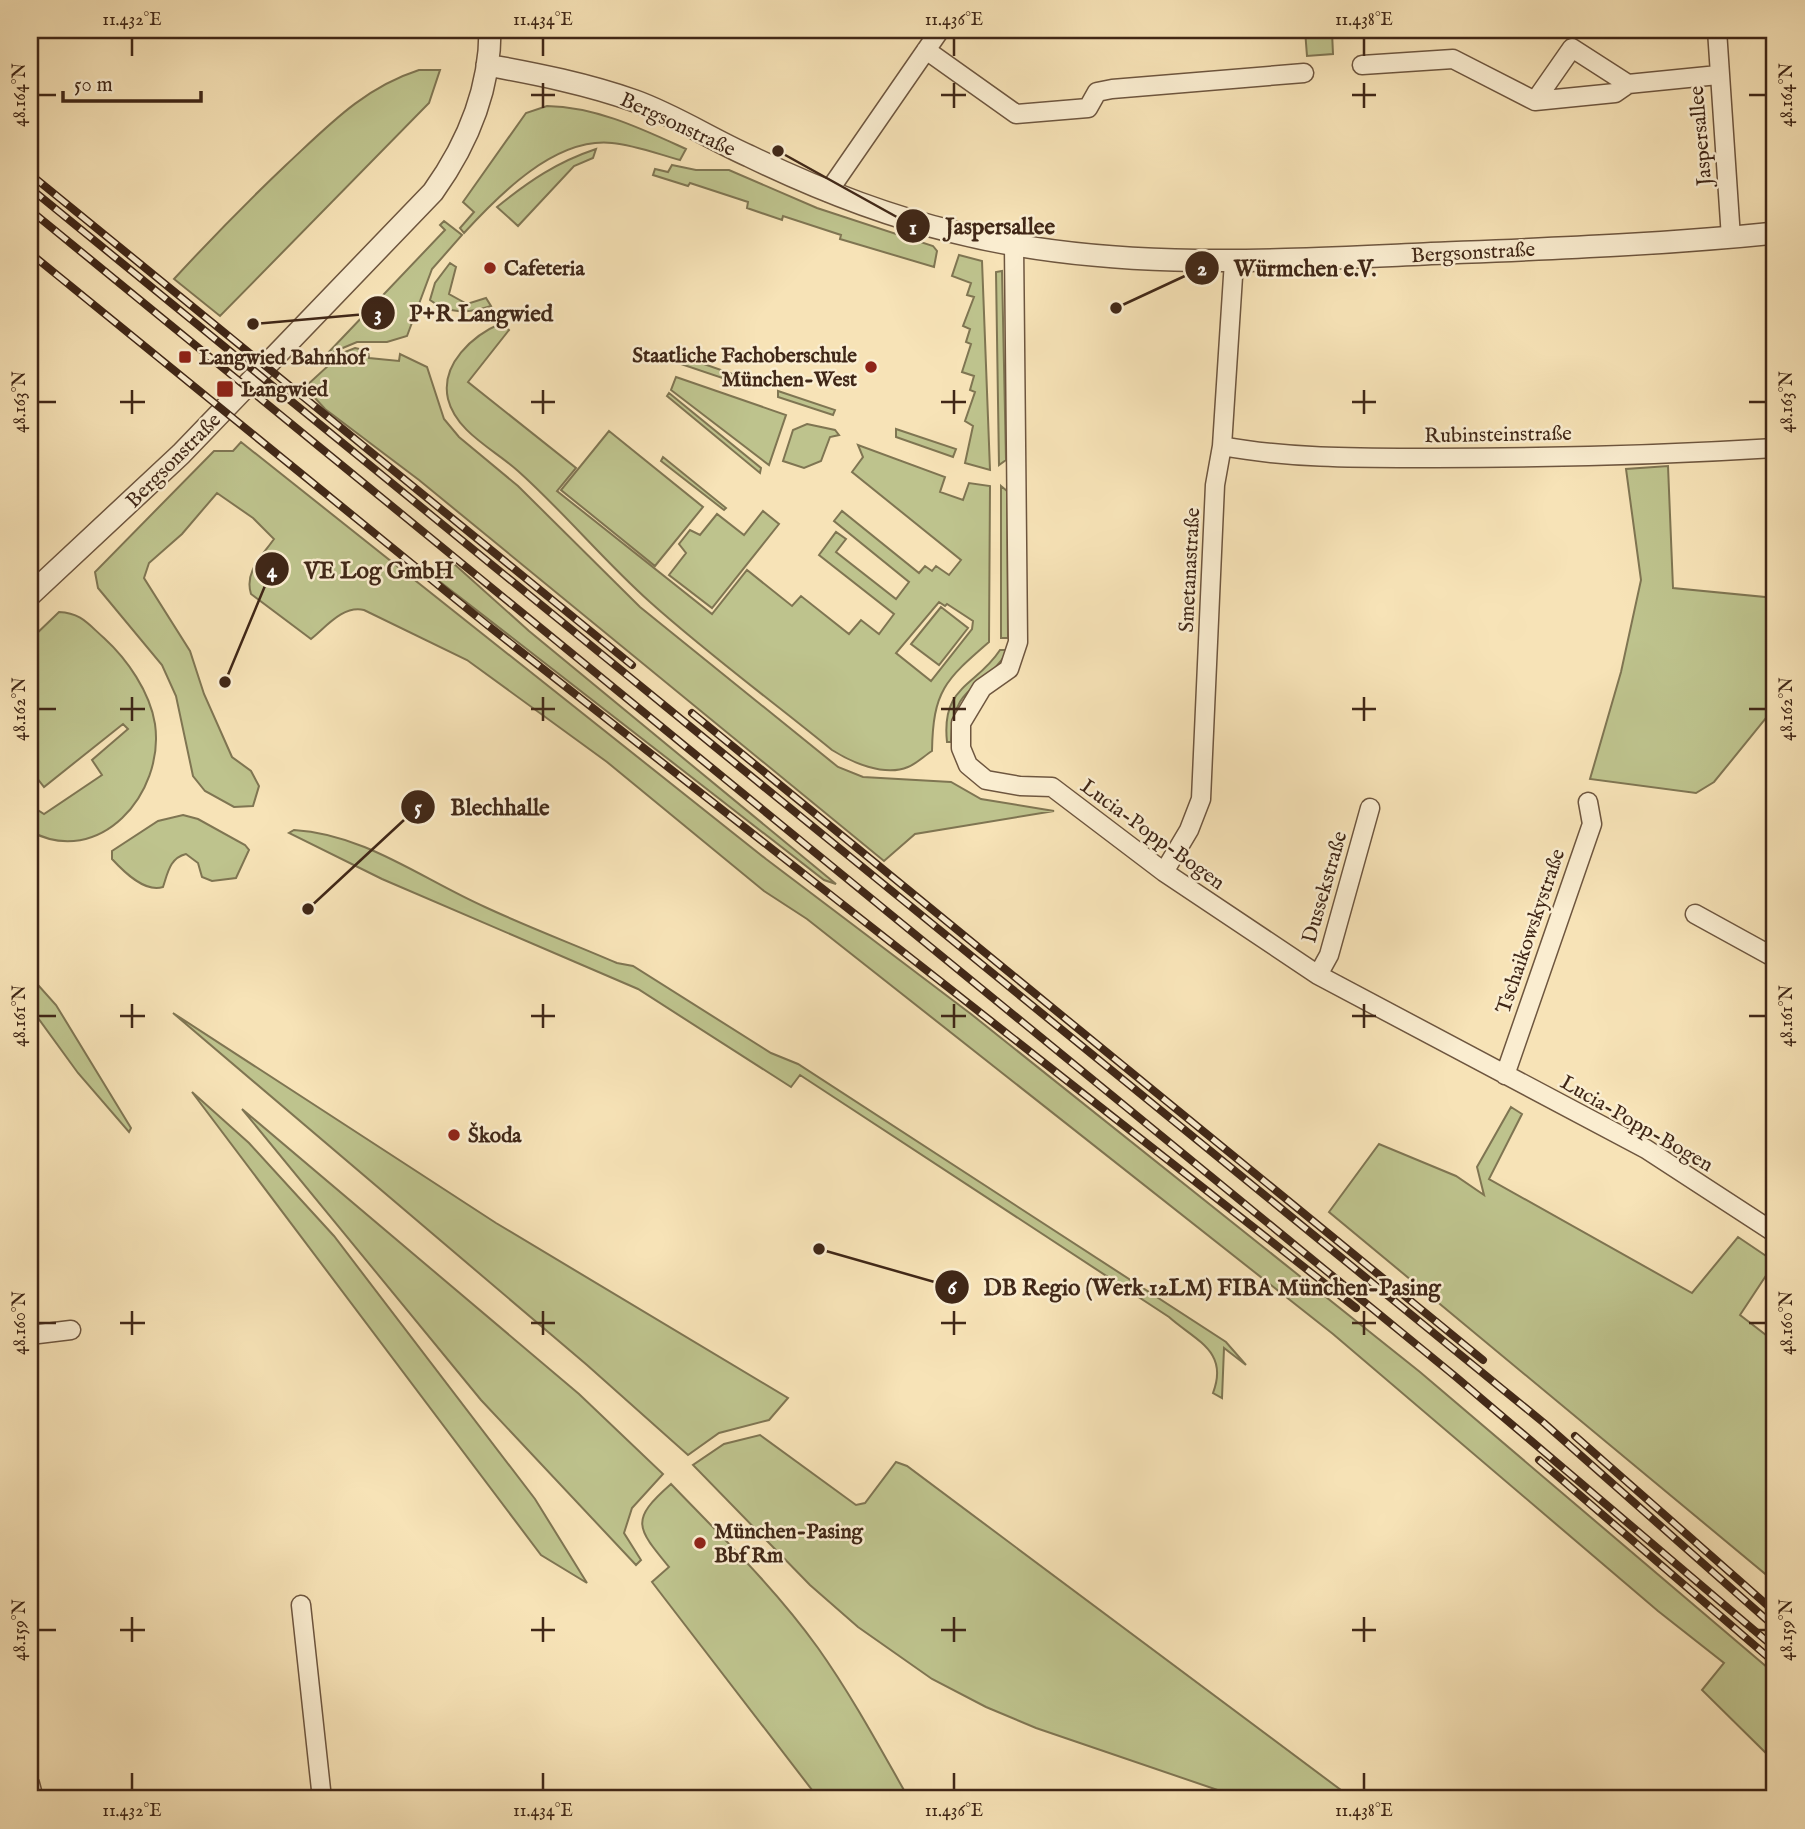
<svg xmlns="http://www.w3.org/2000/svg" width="1805" height="1829" viewBox="0 0 1805 1829" font-family="'IM FELL English',serif">
<style>
.green{fill:#bec38d;stroke:#7f7552;stroke-width:2;fill-rule:evenodd}
.lines{fill:none;stroke-linecap:round;stroke-linejoin:round}
.minor-casing{stroke:#6e563f;stroke-width:21}
.tertiary-casing{stroke:#6e563f;stroke-width:24}
.minor{stroke:#faedd0;stroke-width:18}
.tertiary{stroke:#faedd0;stroke-width:21}
.rail-casing{stroke:#402717;stroke-width:8}
.rail{stroke:#faedd0;stroke-width:5;stroke-dasharray:16;stroke-linecap:butt}
.ticks{fill:none;stroke:#402717;stroke-width:2.5}
.poi-dot{fill:#8f2418;stroke:#faedd0;stroke-width:2.5}
.labels{text-anchor:middle;stroke-width:5;stroke-linejoin:round;paint-order:stroke}
.street-label{font-size:21px;fill:#402717;stroke:#faedd0}
.poi-label{font-size:21px;font-weight:bold;fill:#402717;stroke:#faedd0;text-anchor:start}
.leader{fill:none;stroke:#402717;stroke-width:2.5}
.callout-dot{fill:#402717;stroke:#faedd0;stroke-width:2.5}
.mark-label{font-size:21px;text-anchor:middle;font-weight:bold;fill:#fff}
.callout-label{font-size:23px;text-anchor:middle;font-weight:bold;fill:#402717;stroke:#faedd0;stroke-width:5;stroke-linejoin:round;paint-order:stroke}
.neatline{fill:none;stroke:#402717;stroke-width:2.5}
.ticks-label{font-size:18px;text-anchor:middle;fill:#402717}
</style>
<rect width="100%" height="100%" fill="#f7e3b7"/>
<filter id="stains"><feTurbulence type="fractalNoise" baseFrequency=".00286" numOctaves="4"/><feColorMatrix values="0 0 0 0 .2 0 0 0 0 .09 0 0 0 0 .02 0 0 0 .5 -.17"/></filter>
<radialGradient id="worn" r=".72"><stop offset=".6" stop-color="#630" stop-opacity="0"/><stop offset="1" stop-color="#630" stop-opacity=".3"/></radialGradient>
<path class="green" d="M1305,30H1341L1332,32L1333,54L1307,56Z
M419,70H440L429,103L220,316L174,279C210,240 247,202 286,165C328,126 363,88 419,70Z
M547,106C597,107 642,129 686,149L680,160C658,154 634,145 612,143C555,137 499,195 464,233L460,228L474,212L463,202L526,113Z
M596,149L593,158L574,166L518,226L497,207C529,181 557,162 596,149Z
M672,165L696,170H729L817,208L933,246L937,251L934,267L840,239L841,235L783,216L782,220L747,208L748,202L690,183L688,186L653,175L655,169L668,172Z
M444,221L462,235L432,269L407,336L387,342H357L326,355L445,230L440,225Z
M959,255L982,261L990,470L965,463L973,426L965,421L975,392L970,390L974,376L962,372L971,344L966,342L970,329L963,326L974,297L967,295L971,283L952,276Z
M450,263L456,267L449,294L467,304L486,298L491,306C470,313 449,315 430,300L435,283Z
M1002,271L1006,460L999,465L996,272Z
M502,323L509,330L468,382L576,468L557,491L712,614L747,570L792,606L801,596L849,634L861,620L879,634L894,614L819,555L836,532L846,539L836,552L896,599L909,582L834,521L842,511L919,573L925,566L932,571L936,566L949,575L961,560L852,472L863,457L858,445L945,477L940,492L963,500L969,483L990,486L989,642C945,680 933,691 932,751C924,756 916,764 908,767C884,777 851,762 832,750C772,701 708,654 650,602C604,561 564,512 518,471C495,450 456,432 448,399C440,364 473,335 502,323ZM939,602L945,606L947,604L973,621L972,629L931,681L896,653Z
M355,348L368,351L369,358L399,361L400,354L427,367L444,419L459,437L518,486L640,607L838,767L863,777L951,782L981,799L1054,811L915,834L884,861L419,480L325,409L305,387L342,353Z
M681,356L744,378L737,383L681,364Z
M676,377L786,415L769,465L671,390Z
M778,391L835,410L833,415L778,397Z
M669,393L761,468L760,473L667,396Z
M807,424L835,430L839,435L830,437L821,461L804,468L783,461L793,430Z
M896,429L956,449L953,457L896,437Z
M609,431L703,507L655,566L561,490Z
M241,442L766,859L971,1014L1420,1372L1775,1674V1762L1702,1690L1724,1663L1658,1611L1333,1334L807,919L764,891L607,762L467,660L364,610C343,605 326,627 311,639L251,594C244,572 262,556 274,539L253,518L217,493L182,534L149,563L144,578L190,651L204,694L232,757L251,771L259,786L253,806L234,807L205,791L193,776L176,696L162,665L98,588L95,572L214,451H233Z
M663,457L726,508L724,510L661,461Z
M1668,466L1673,588L1775,598V707L1714,782L1696,793L1590,779L1621,672L1641,580L1626,469Z
M1001,486L1007,491L1008,638H1001Z
M763,511L779,524L712,608L669,575L686,553L679,544L690,530L700,535L717,514L744,535Z
M453,563L529,631L836,884L824,880L439,581Z
M941,607L968,628L939,665L911,644Z
M59,612C81,613 88,624 104,638C127,659 150,692 155,724C165,794 99,869 30,831V805L44,814L102,775L92,760L128,729L123,724L44,787L30,769V640Z
M1000,650H1008C986,691 952,680 951,742H947C941,685 976,687 1000,650Z
M183,815L198,819L245,845L249,850L236,878L212,881L202,877L198,863L186,854C170,858 168,872 163,887C145,893 124,872 112,859V851L158,821Z
M294,830C364,834 422,879 485,907C528,927 573,944 617,963L633,966L771,1053L798,1064L1226,1342L1246,1365L1224,1348L1222,1398L1213,1393C1229,1351 1196,1341 1169,1317L800,1075L791,1087L638,989L382,879L289,833Z
M30,976L56,1005L131,1128L129,1132L78,1073L30,1007Z
M173,1013L496,1223L788,1398L769,1420L719,1433L688,1455L587,1365Z
M192,1092L249,1143L334,1236L535,1499L587,1583L541,1555Z
M1511,1107L1522,1114L1489,1179L1692,1293L1738,1237L1775,1262L1740,1315L1775,1342V1582L1329,1212L1379,1144L1456,1176L1484,1195L1477,1167Z
M242,1109L579,1394L663,1474L632,1508L624,1533L641,1560L636,1565L481,1400Z
M760,1435L856,1505L865,1503L896,1462L907,1466L1353,1799H1244L1036,1728L986,1707L932,1679L858,1627L810,1585L693,1465L724,1444Z
M671,1484C722,1537 775,1588 818,1648C852,1696 880,1748 909,1799H819L652,1582L669,1567C636,1527 630,1520 671,1484Z"/>
<g class="lines">
<defs>
<path id="minor" d="M1717,30L1731,238
M926,50L1016,114L1088,108L1097,92L1112,89L1304,73
M1362,65L1453,59L1535,101L1615,93L1628,84L1718,75
M1535,101L1572,48L1628,84
M828,192L940,30
M1014,245L1018,642L1009,669L982,688L961,723V748L968,765L986,780L1020,786L1052,787L1164,872L1318,975L1646,1149L1775,1233
M1222,446C1291,459 1363,458 1434,458C1548,458 1662,455 1775,448
M1164,872L1189,830L1201,799L1215,485L1222,446L1234,261
M1695,914L1775,958
M1318,975L1329,955L1370,808
M1505,1075L1592,824L1588,802
M30,1335L71,1330
M301,1605L322,1799
M30,1784L34,1799"/>
<path id="tertiary" d="M487,65C537,74 587,84 635,101C674,115 711,139 749,156C815,188 883,215 954,232C1108,271 1267,261 1424,254C1541,249 1658,245 1775,233
M30,595L181,454L433,192C468,143 490,90 490,30"/>
</defs>
<use href="#minor" class="minor-casing"/>
<use href="#tertiary" class="tertiary-casing"/>
<use href="#minor" class="minor"/>
<use href="#tertiary" class="tertiary"/>
<defs>
<path id="rail" d="M30,174L632,665
M30,188L1544,1423L1775,1627
M30,210L1456,1377L1775,1648
M30,253L486,624L1356,1308
M692,713L1483,1360
M1575,1436L1775,1612
M1539,1460L1775,1663"/>
</defs>
<use href="#rail" class="rail-casing"/>
<use href="#rail" class="rail"/>
</g>
<path class="ticks" d="M132,38V56M543,38V56M954,38V56M1364,38V56M543,83V108M954,83V108M1364,83V108M38,95H56M531,95H555M941,95H966M1352,95H1376M1749,95H1766M132,390V414M543,390V414M954,390V414M1364,390V414M38,402H56M120,402H145M531,402H555M941,402H966M1352,402H1376M1749,402H1766M132,697V721M543,697V721M954,697V721M1364,697V721M38,709H56M120,709H145M531,709H555M941,709H966M1352,709H1376M1749,709H1766M132,1004V1028M543,1004V1028M954,1004V1028M1364,1004V1028M38,1016H56M120,1016H145M531,1016H555M941,1016H966M1352,1016H1376M1749,1016H1766M132,1311V1335M543,1311V1335M954,1311V1335M1364,1311V1335M38,1323H56M120,1323H145M531,1323H555M941,1323H966M1352,1323H1376M1749,1323H1766M132,1617V1642M543,1617V1642M954,1617V1642M1364,1617V1642M38,1630H56M120,1630H145M531,1630H555M941,1630H966M1352,1630H1376M1749,1630H1766M132,1773V1790M543,1773V1790M954,1773V1790M1364,1773V1790"/>
<g class="poi-dot">
<circle cx="490" cy="268" r="7"/>
<rect x="178" y="350" width="14" height="14" rx="3.5"/>
<circle cx="871" cy="367" r="7"/>
<rect x="216" y="380" width="18" height="18" rx="3.5"/>
<circle cx="454" cy="1135" r="7"/>
<circle cx="700" cy="1543" r="7"/>
</g>
<g class="labels">
<g class="street-label">
<text transform="translate(678 124) rotate(25)" y="7">Bergsonstraße</text>
<text transform="translate(1700 136) rotate(-95)" y="7">Jaspersallee</text>
<text transform="translate(1473 252) rotate(-3)" y="7">Bergsonstraße</text>
<text transform="translate(1498 434) rotate(-1)" y="7">Rubinsteinstraße</text>
<text transform="translate(173 460) rotate(-45)" y="7">Bergsonstraße</text>
<text transform="translate(1189 570) rotate(-87)" y="7">Smetanastraße</text>
<text transform="translate(1153 834) rotate(36)" y="7">Lucia-Popp-Bogen</text>
<text transform="translate(1324 887) rotate(-74)" y="7">Dussekstraße</text>
<text transform="translate(1530 931) rotate(-71)" y="7">Tschaikowskystraße</text>
<text transform="translate(1637 1123) rotate(30)" y="7">Lucia-Popp-Bogen</text>
</g>
<g class="poi-label">
<text x="504" y="275">Cafeteria</text>
<text x="857" y="362" text-anchor="end">Staatliche Fachoberschule<tspan x="857" dy="24">München-West</tspan></text>
<text x="199" y="364">Langwied Bahnhof</text>
<text x="241" y="396">Langwied</text>
<text x="468" y="1142">Škoda</text>
<text x="714" y="1538">München-Pasing<tspan x="714" dy="24">Bbf Rm</tspan></text>
</g>
</g>
<path class="leader" d="M778 151L913 226M1116 308L1202 268M253 324L378 313M225 682L272 569M308 909L418 807M819 1249L952 1287"/>
<g class="callout-dot">
<circle cx="778" cy="151" r="7"/>
<circle cx="1116" cy="308" r="7"/>
<circle cx="253" cy="324" r="7"/>
<circle cx="225" cy="682" r="7"/>
<circle cx="308" cy="909" r="7"/>
<circle cx="819" cy="1249" r="7"/>
<circle cx="913" cy="226" r="18"/>
<circle cx="1202" cy="268" r="18"/>
<circle cx="378" cy="313" r="18"/>
<circle cx="272" cy="569" r="18"/>
<circle cx="418" cy="807" r="18"/>
<circle cx="952" cy="1287" r="18"/>
</g>
<g class="mark-label">
<text x="913" y="234">1</text>
<text x="1202" y="275">2</text>
<text x="378" y="320">3</text>
<text x="272" y="577">4</text>
<text x="418" y="814">5</text>
<text x="952" y="1294">6</text>
</g>
<g class="callout-label">
<text x="1000" y="234">Jaspersallee</text>
<text x="1305" y="276">Würmchen e.V.</text>
<text x="481" y="321">P+R Langwied</text>
<text x="379" y="578">VE Log GmbH</text>
<text x="500" y="815">Blechhalle</text>
<text x="1212" y="1295">DB Regio (Werk 12LM) FIBA München-Pasing</text>
</g>
<rect width="1805" height="1829" fill="none" stroke="#f7e3b7" stroke-width="77"/>
<path d="M63 91v10h138v-10" fill="none" stroke="#402717" stroke-width="3.5"/>
<text x="74" y="91" font-size="21" fill="#402717" stroke="#faedd0" stroke-width="5" paint-order="stroke">50 m</text>
<rect x="38" y="38" width="1728" height="1752" class="neatline"/>
<g class="ticks-label">
<text x="132" y="25">11.432°E</text>
<text x="543" y="25">11.434°E</text>
<text x="954" y="25">11.436°E</text>
<text x="1364" y="25">11.438°E</text>
<text transform="translate(19 95) rotate(-90)" y="6">48.164°N</text>
<text transform="translate(1786 95) rotate(-90)" y="6">48.164°N</text>
<text transform="translate(19 402) rotate(-90)" y="6">48.163°N</text>
<text transform="translate(1786 402) rotate(-90)" y="6">48.163°N</text>
<text transform="translate(19 709) rotate(-90)" y="6">48.162°N</text>
<text transform="translate(1786 709) rotate(-90)" y="6">48.162°N</text>
<text transform="translate(19 1016) rotate(-90)" y="6">48.161°N</text>
<text transform="translate(1786 1016) rotate(-90)" y="6">48.161°N</text>
<text transform="translate(19 1323) rotate(-90)" y="6">48.160°N</text>
<text transform="translate(1786 1323) rotate(-90)" y="6">48.160°N</text>
<text transform="translate(19 1630) rotate(-90)" y="6">48.159°N</text>
<text transform="translate(1786 1630) rotate(-90)" y="6">48.159°N</text>
<text x="132" y="1816">11.432°E</text>
<text x="543" y="1816">11.434°E</text>
<text x="954" y="1816">11.436°E</text>
<text x="1364" y="1816">11.438°E</text>
</g>
<rect width="100%" height="100%" filter="url(#stains)"/>
<rect width="100%" height="100%" fill="url(#worn)"/>
</svg>
